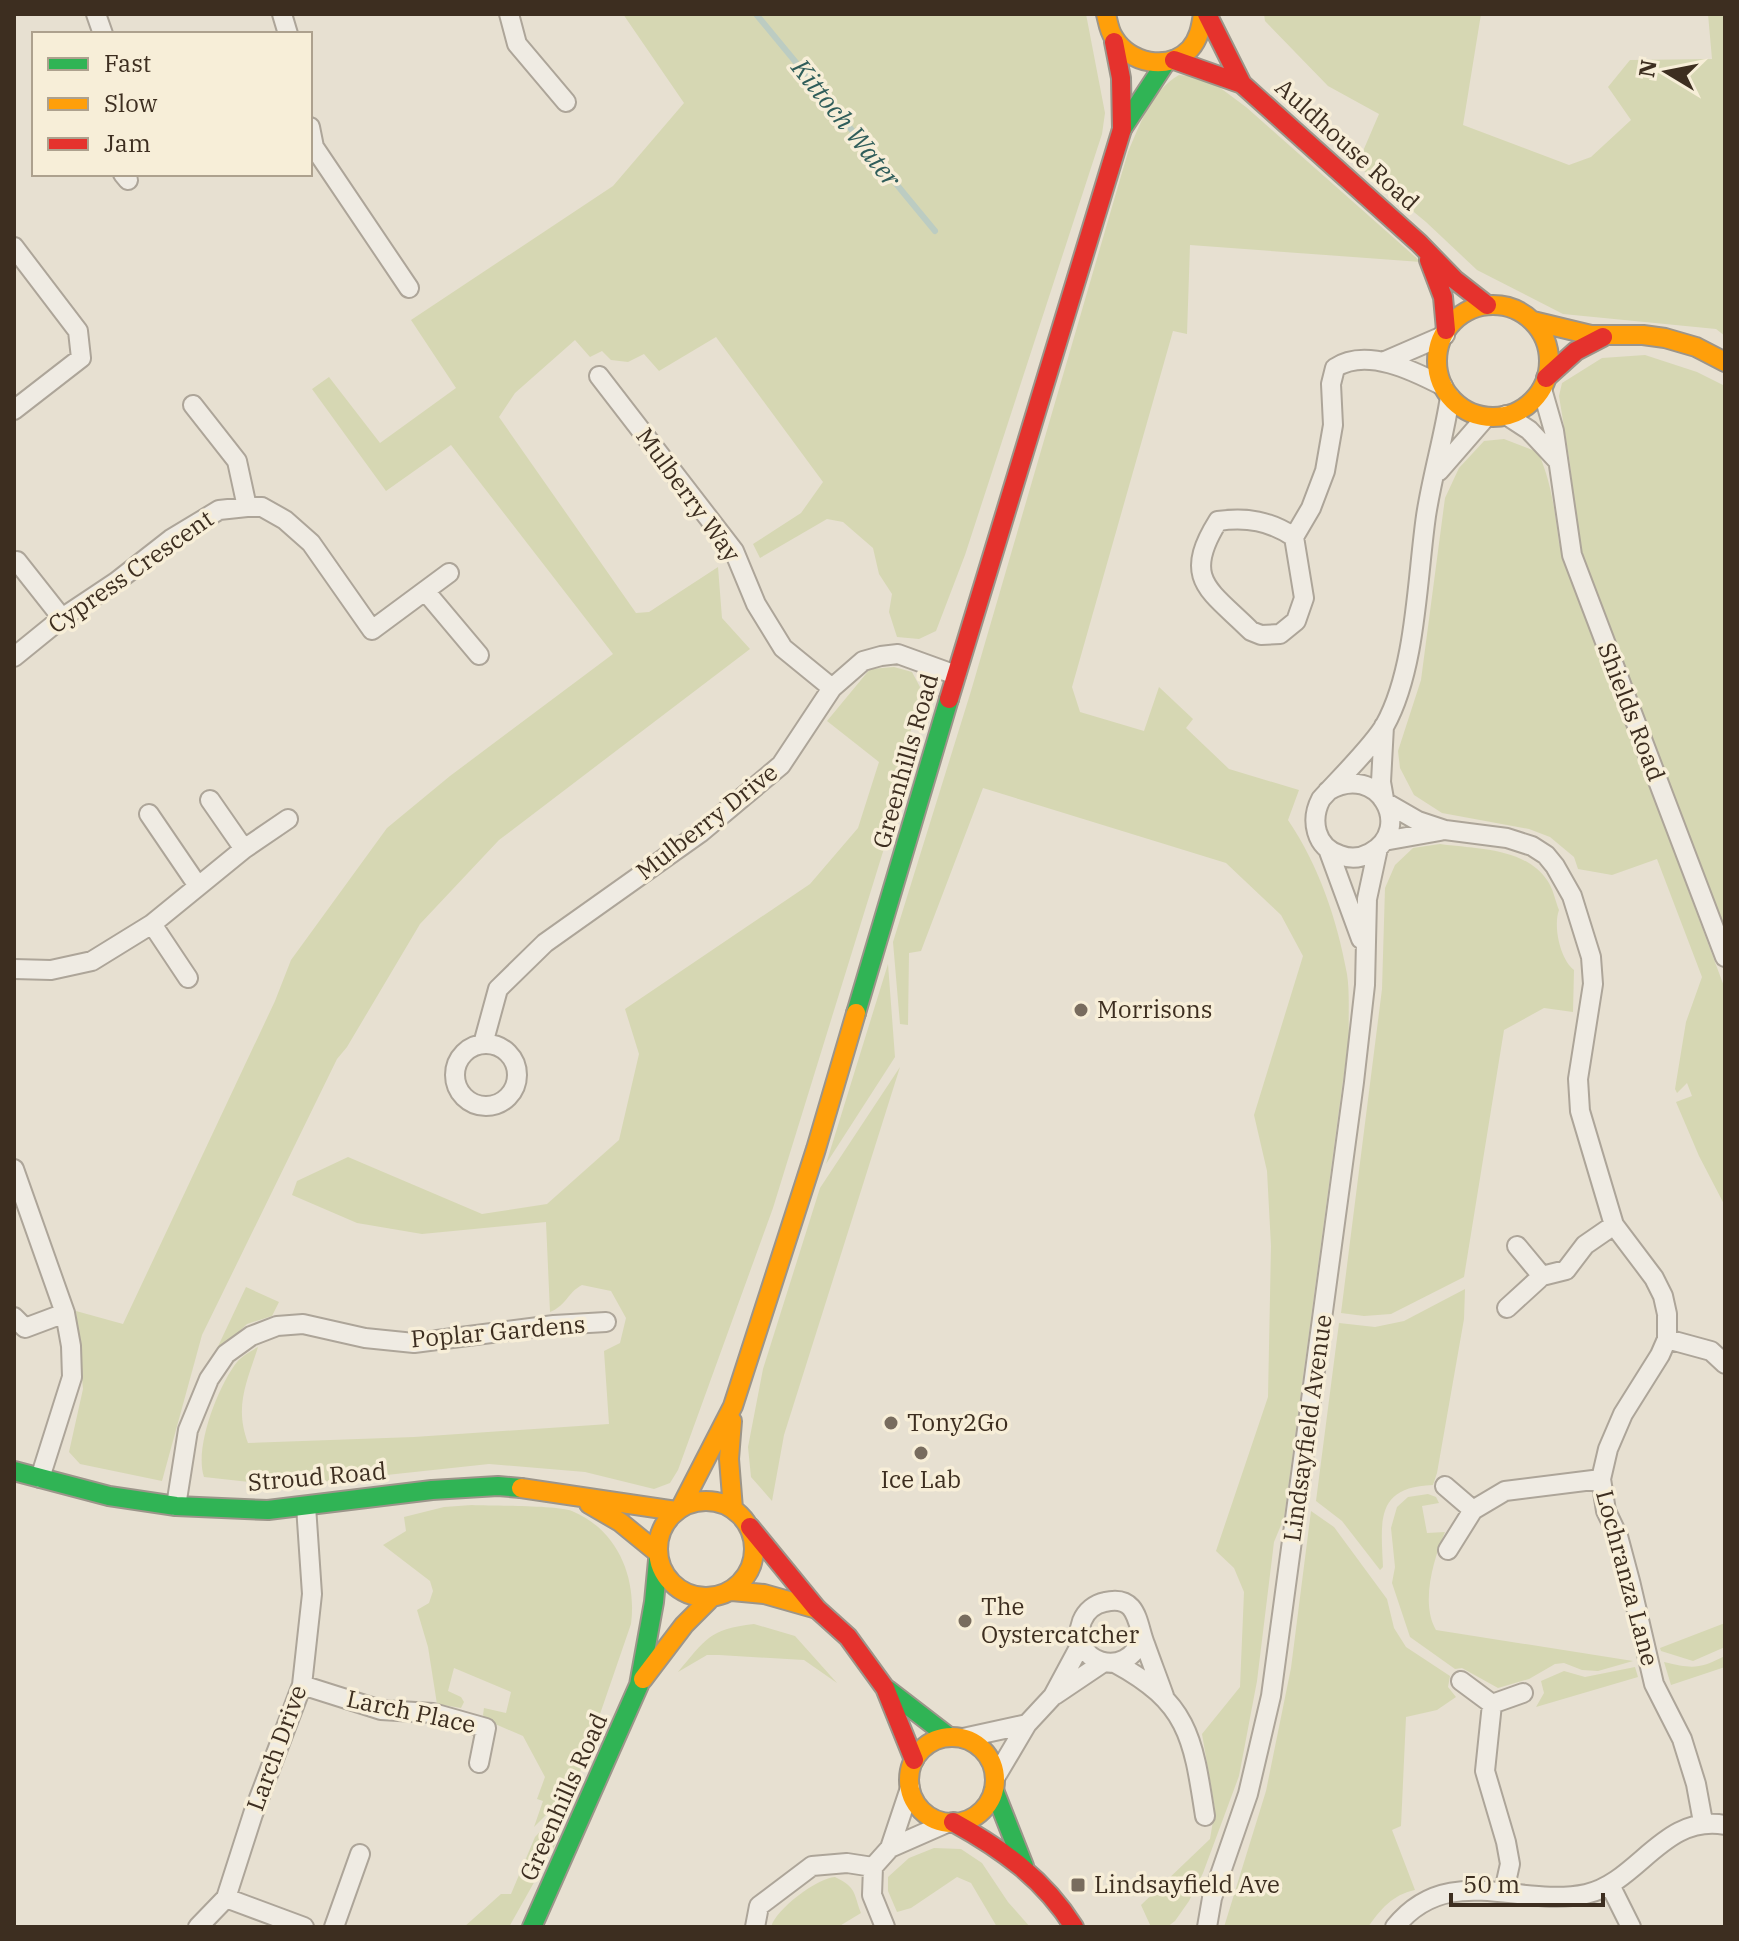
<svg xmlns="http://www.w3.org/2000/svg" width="1739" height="1941" viewBox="0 0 1739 1941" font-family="'IBM Plex Serif',serif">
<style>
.green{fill:#d6d7b3}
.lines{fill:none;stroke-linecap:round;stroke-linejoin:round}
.stream{stroke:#bcccc2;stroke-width:6}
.street-casing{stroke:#ada599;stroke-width:22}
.fast-casing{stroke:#9c958a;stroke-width:22}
.slow-casing{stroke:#9c958a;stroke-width:22}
.jam-casing{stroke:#9c958a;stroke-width:22}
.street{stroke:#efebe3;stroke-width:18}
.fast{stroke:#30b455;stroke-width:18}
.slow{stroke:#ff9f0a;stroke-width:18}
.jam{stroke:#e5322d;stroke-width:18}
.poi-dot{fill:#786c5e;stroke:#f7eed8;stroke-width:3}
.labels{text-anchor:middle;stroke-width:7;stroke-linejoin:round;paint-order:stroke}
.street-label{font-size:24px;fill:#3d2e20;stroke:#f7eed8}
.poi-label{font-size:24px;fill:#3d2e20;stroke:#f7eed8;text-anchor:start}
.water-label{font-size:26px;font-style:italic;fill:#2f5d5a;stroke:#f7eed8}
</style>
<rect width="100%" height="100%" fill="#e7e0d1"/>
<path class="green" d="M623,14H1086L1105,113L1102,134L965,555L936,631L919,639L897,637L889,612L892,594L879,574L873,548L843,522L827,519L760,558L753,544L801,513L823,482L716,337L659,371L644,354L628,362L611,360L602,351L590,357L575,340L515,393L499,417L636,613L649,612L718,567L722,618L750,649L499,840L420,924L347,1047L337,1059L202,1335L162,1481L80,1464L69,1452L83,1389L76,1311L123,1324L275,1001L291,960L387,828L450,776L613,654L451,445L386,491L312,389L329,377L380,443L456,388L411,320L613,186L684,103Z
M1264,14H1481L1463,125L1569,165L1591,157L1631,120L1608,87L1630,60L1712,59L1708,14H1725V336L1716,329L1563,314L1477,270L1426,222L1357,165L1379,114L1328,86L1265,21Z
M1179,75L1207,78L1246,107L1421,262L1190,245L1187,334L1173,331L1072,687L1080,712L1144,731L1159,687L1193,719L1186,728L1229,769L1299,790L1288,820C1319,866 1337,919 1347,974C1350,994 1348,1016 1349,1036L1284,1518L1274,1542L1257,1681L1239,1776L1203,1873L1189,1901L1175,1921L1167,1927H1151L1141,1905L1210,1839L1215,1809L1202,1734L1240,1687L1244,1592L1234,1568L1216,1551L1268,1397L1271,1246L1267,1171L1254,1115L1303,956L1281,915L1226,863L983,788L921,951L909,953L908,1025L900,1024L893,942L971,691L1128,152C1141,123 1150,92 1179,75Z
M1645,355L1697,372L1725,386V931L1577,540L1570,464L1559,396L1562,383L1602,358Z
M1504,439L1538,452C1551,481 1555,511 1559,543L1725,989V1206L1699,1156L1676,1102L1692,1096L1687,1083L1677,1093L1675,1089L1686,1022L1702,977L1657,859L1612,875L1578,869L1574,857L1550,837L1529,829L1442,813L1414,795L1400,768L1398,751L1421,680L1445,498L1459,468L1484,441Z
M894,667L912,672L920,687L890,829L773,1208L678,1470L670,1483L654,1489L585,1472L489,1464L284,1486L204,1477C194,1448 218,1386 237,1362C242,1356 251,1351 258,1347C247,1382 234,1406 248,1443L414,1437L609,1424L604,1351L620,1343L626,1318L611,1291L582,1285C567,1293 567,1305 550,1312L546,1222L422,1234L357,1223L292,1195L297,1181L348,1157L482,1214L547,1204L619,1140L639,1054L625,1009L810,884L858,828L879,762L827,721L870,669Z
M1440,844C1475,849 1524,847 1547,880C1553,888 1555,900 1559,910C1553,926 1560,959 1574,970L1573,1012L1544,1008L1504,1030L1464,1277L1391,1314L1364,1316L1341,1313L1382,989L1385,888L1395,865L1413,848Z
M888,964L895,1057L826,1164Z
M900,1067L784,1435L772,1501L751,1477L748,1447L763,1369L820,1188Z
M246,1287L279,1302L272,1316L247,1324L213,1357Z
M1465,1289L1464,1319L1437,1473L1433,1485C1375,1487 1381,1521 1383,1567L1380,1570L1342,1521L1316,1501L1339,1323L1375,1327L1404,1321Z
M1428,1494L1436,1497L1439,1503L1422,1506L1427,1533L1445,1532C1434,1558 1420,1603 1436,1630L1633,1661L1598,1671L1582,1670L1564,1663L1555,1664L1529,1679L1498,1688L1462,1668L1455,1669L1410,1637L1392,1583L1395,1567L1391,1528L1397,1507L1408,1497Z
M472,1505C492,1506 556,1505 572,1511C618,1530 637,1578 631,1624L578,1778L573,1788L534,1827L543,1801L537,1799L545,1777L523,1736L486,1720L483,1715L484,1708L506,1713L511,1692L454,1668L448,1691L461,1697L464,1702L461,1708L437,1704L428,1647L417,1610L429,1603L433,1591L430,1581L383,1545L406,1531L404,1517L444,1507Z
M1311,1511L1334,1527L1387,1599L1394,1628L1406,1647L1450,1676L1448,1687L1456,1697L1437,1710L1406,1717L1401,1826L1392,1830L1415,1890C1392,1895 1381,1909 1368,1927H1224L1266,1791L1291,1668Z
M1725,1623V1647L1693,1661L1661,1651L1660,1648Z
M754,1624L795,1636L837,1683L804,1660L719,1655H707L678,1672C706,1639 709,1629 754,1624Z
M1725,1656V1667L1671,1685L1664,1662C1693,1669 1699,1669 1725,1656Z
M1635,1667L1638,1677L1536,1707L1544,1693L1541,1681L1564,1671L1585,1677Z
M573,1797L576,1798L555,1845L509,1927H464L501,1894H511L535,1837Z
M934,1848L961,1849L982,1863L1008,1902L1030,1927H997L971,1883L957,1877L911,1908L897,1912L888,1891V1877L909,1858Z
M835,1877C857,1888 853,1892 861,1913L838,1927H771C776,1909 817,1878 835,1877Z"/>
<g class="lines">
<path class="stream" d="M756,14L935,231"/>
<defs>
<path id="street" d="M96,14L103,34
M282,14L288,34
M509,14L517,44L566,102
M310,127L314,147L409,288
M123,174L128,180
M14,247L78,331L81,358L14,410
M1385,361L1445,335
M599,376L734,551L756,604L783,648L832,688
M1542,389L1554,431L1572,555L1725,957
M193,405L237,461L247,507
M1506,415L1529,430L1558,461
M1439,471L1486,417
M1294,537C1270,521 1247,517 1218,521C1181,580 1210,590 1251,631L1261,635L1280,634L1296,621L1304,598L1294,537L1311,508L1325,471L1333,425L1331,384L1335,368C1366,347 1414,371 1443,386
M14,564L17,561L62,618
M426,592L479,655
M14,657L62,618L116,582L171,539L219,510L247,507H262L285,520L311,543L372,630L449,573
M1328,791C1378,761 1415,829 1370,853C1361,858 1350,859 1340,855C1315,847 1310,820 1321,799C1338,780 1373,746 1385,725C1416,669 1417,579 1426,516C1432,476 1444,437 1450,397
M1384,799L1381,782L1384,726
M210,800L244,849
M1385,802L1418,821L1445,830L1507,838L1532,846L1546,855L1555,866L1572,896L1591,957L1593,984L1578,1079L1580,1111L1614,1225L1654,1278L1663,1296L1667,1314V1339L1660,1355L1623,1414L1608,1449L1601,1479L1606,1511L1618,1536L1630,1581L1654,1684L1682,1739L1696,1784L1703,1822
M149,814L198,886
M1384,841L1440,831
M1328,849L1361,939
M152,924L188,978
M14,969L51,970L92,961L152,924L244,849L288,819
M483,1044L498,989L545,943L700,833L781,765L832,688L863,661L881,656L898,654L956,675
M455 1075a31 31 0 1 1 62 0a31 31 0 1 1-62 0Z
M14,1169L65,1313L71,1346L72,1377L40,1478
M1517,1246L1542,1276
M1507,1308L1542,1276L1566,1270L1585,1245L1614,1225
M14,1317L25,1328L65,1313
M1667,1339L1711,1351L1725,1364
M1445,1486L1473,1510
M176,1506L188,1430L209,1379L226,1354L251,1336L277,1326L303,1324L365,1338L414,1343L554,1325L606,1322
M1448,1550L1473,1510L1505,1491L1601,1479
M1142,1637C1127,1683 1067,1661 1082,1621C1086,1611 1095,1604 1105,1602C1138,1594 1137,1624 1145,1644C1151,1661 1158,1679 1164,1696
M1115,1663C1189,1703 1193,1738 1205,1816
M1461,1681L1492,1704L1485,1771L1506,1842L1510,1864L1504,1891
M302,1685L381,1710L433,1713L486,1728L479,1763
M1055,1695L1104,1662
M1492,1704L1523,1693
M963,1738L1027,1724
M995,1778L1027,1724L1053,1696L1082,1642
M890,1848L910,1788
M1610,1885L1631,1927
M226,1898L304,1927
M198,1927L226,1898L253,1814L302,1685L312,1594L306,1506
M334,1927L360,1854
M755,1927L759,1906L812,1866L847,1863L873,1867
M885,1927L872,1895L873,1867L890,1848L947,1823
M1207,1927L1212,1898L1248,1794L1271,1696L1354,1082L1365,985L1367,899L1378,848
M1395,1927C1448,1861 1518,1908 1586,1894C1639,1882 1663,1814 1725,1825"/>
<path id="fast" d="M1122,129L1166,62
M856,1013L949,699
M14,1471L109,1496L176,1506L268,1510L432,1490L498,1486L521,1488
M888,1690L949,1737
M994,1790L1024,1866
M532,1927L639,1685L654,1602L658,1560"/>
<path id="slow" d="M1106,14C1108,22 1109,31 1114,38C1129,63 1168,72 1190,49C1199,39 1201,27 1203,14
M1437 361a56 56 0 1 1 112 0a56 56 0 1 1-112 0Z
M1533,321L1591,335H1643L1665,338L1696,347L1725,362
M732,1421L729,1459L733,1509
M521,1488L676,1511
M658 1549a48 48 0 1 1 96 0a48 48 0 1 1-96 0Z
M589,1504L620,1522L658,1553
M681,1507L733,1406L816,1149L856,1013
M732,1591L764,1594L817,1609
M643,1679L684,1625L712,1597
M909 1780a43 43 0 1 1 86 0a43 43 0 1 1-86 0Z"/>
<path id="jam" d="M1207,14L1242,84L1419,243L1455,280L1487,305
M1174,60L1242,84
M1429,260L1443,297L1446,330
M1546,378L1576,351L1603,337
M949,699L1122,129L1121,78L1114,42
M750,1527L817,1609L848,1637L885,1688L914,1760
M953,1822C1002,1849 1044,1879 1074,1927"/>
</defs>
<use href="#street" class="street-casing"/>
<use href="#fast" class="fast-casing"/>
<use href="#slow" class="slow-casing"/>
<use href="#jam" class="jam-casing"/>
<use href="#street" class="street"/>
<use href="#fast" class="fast"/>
<use href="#slow" class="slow"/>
<use href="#jam" class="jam"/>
</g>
<g class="poi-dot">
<circle cx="1081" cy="1010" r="8"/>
<circle cx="891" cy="1423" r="8"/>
<circle cx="921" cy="1453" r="8"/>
<circle cx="965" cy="1621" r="8"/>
<rect x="1070" y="1877" width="16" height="16" rx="4"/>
</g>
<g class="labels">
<g class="street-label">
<text transform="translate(1347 145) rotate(42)" y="8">Auldhouse Road</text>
<text transform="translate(688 495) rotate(54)" y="8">Mulberry Way</text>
<text transform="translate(131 572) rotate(-35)" y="8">Cypress Crescent</text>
<text transform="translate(1631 712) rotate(69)" y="8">Shields Road</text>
<text transform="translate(906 761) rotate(-74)" y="8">Greenhills Road</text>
<text transform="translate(707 822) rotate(-38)" y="8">Mulberry Drive</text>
<text transform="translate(498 1332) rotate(-5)" y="8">Poplar Gardens</text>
<text transform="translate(1308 1428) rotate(-82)" y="8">Lindsayfield Avenue</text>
<text transform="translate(317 1477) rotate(-5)" y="8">Stroud Road</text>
<text transform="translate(1627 1578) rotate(75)" y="8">Lochranza Lane</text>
<text transform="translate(411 1712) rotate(12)" y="8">Larch Place</text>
<text transform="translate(277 1748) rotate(-70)" y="8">Larch Drive</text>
<text transform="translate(564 1797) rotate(-66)" y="8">Greenhills Road</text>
</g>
<g class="poi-label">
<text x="1097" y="1018">Morrisons</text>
<text x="907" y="1431">Tony2Go</text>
<text x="921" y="1488" text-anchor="middle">Ice Lab</text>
<text x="981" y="1615">The<tspan x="981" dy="28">Oystercatcher</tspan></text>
<text x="1094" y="1893">Lindsayfield Ave</text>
</g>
<g class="water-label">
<text transform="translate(846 123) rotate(51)" y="9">Kittoch Water</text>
</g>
</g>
<rect width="1739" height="1941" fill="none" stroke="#3d2e20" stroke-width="32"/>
<rect x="32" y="32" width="280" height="144" fill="#f7eed8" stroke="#ada18e" stroke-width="2"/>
<rect x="48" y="58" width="40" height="12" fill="#30b455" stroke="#ada18e" stroke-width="2"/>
<text x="104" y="72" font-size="24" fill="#3d2e20">Fast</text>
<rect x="48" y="98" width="40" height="12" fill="#ff9f0a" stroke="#ada18e" stroke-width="2"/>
<text x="104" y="112" font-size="24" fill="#3d2e20">Slow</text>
<rect x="48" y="138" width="40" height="12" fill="#e5322d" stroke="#ada18e" stroke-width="2"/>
<text x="104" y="152" font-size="24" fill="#3d2e20">Jam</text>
<g transform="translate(1667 72) rotate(280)" stroke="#f7eed8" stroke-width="6" paint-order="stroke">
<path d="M0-6L14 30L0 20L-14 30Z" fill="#3d2e20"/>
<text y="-12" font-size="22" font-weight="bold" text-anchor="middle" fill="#3d2e20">N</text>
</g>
<path d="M1451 1893v12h152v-12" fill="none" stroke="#3d2e20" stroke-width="4"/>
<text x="1463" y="1893" font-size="24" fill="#3d2e20" stroke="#f7eed8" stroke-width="6" paint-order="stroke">50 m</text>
</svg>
